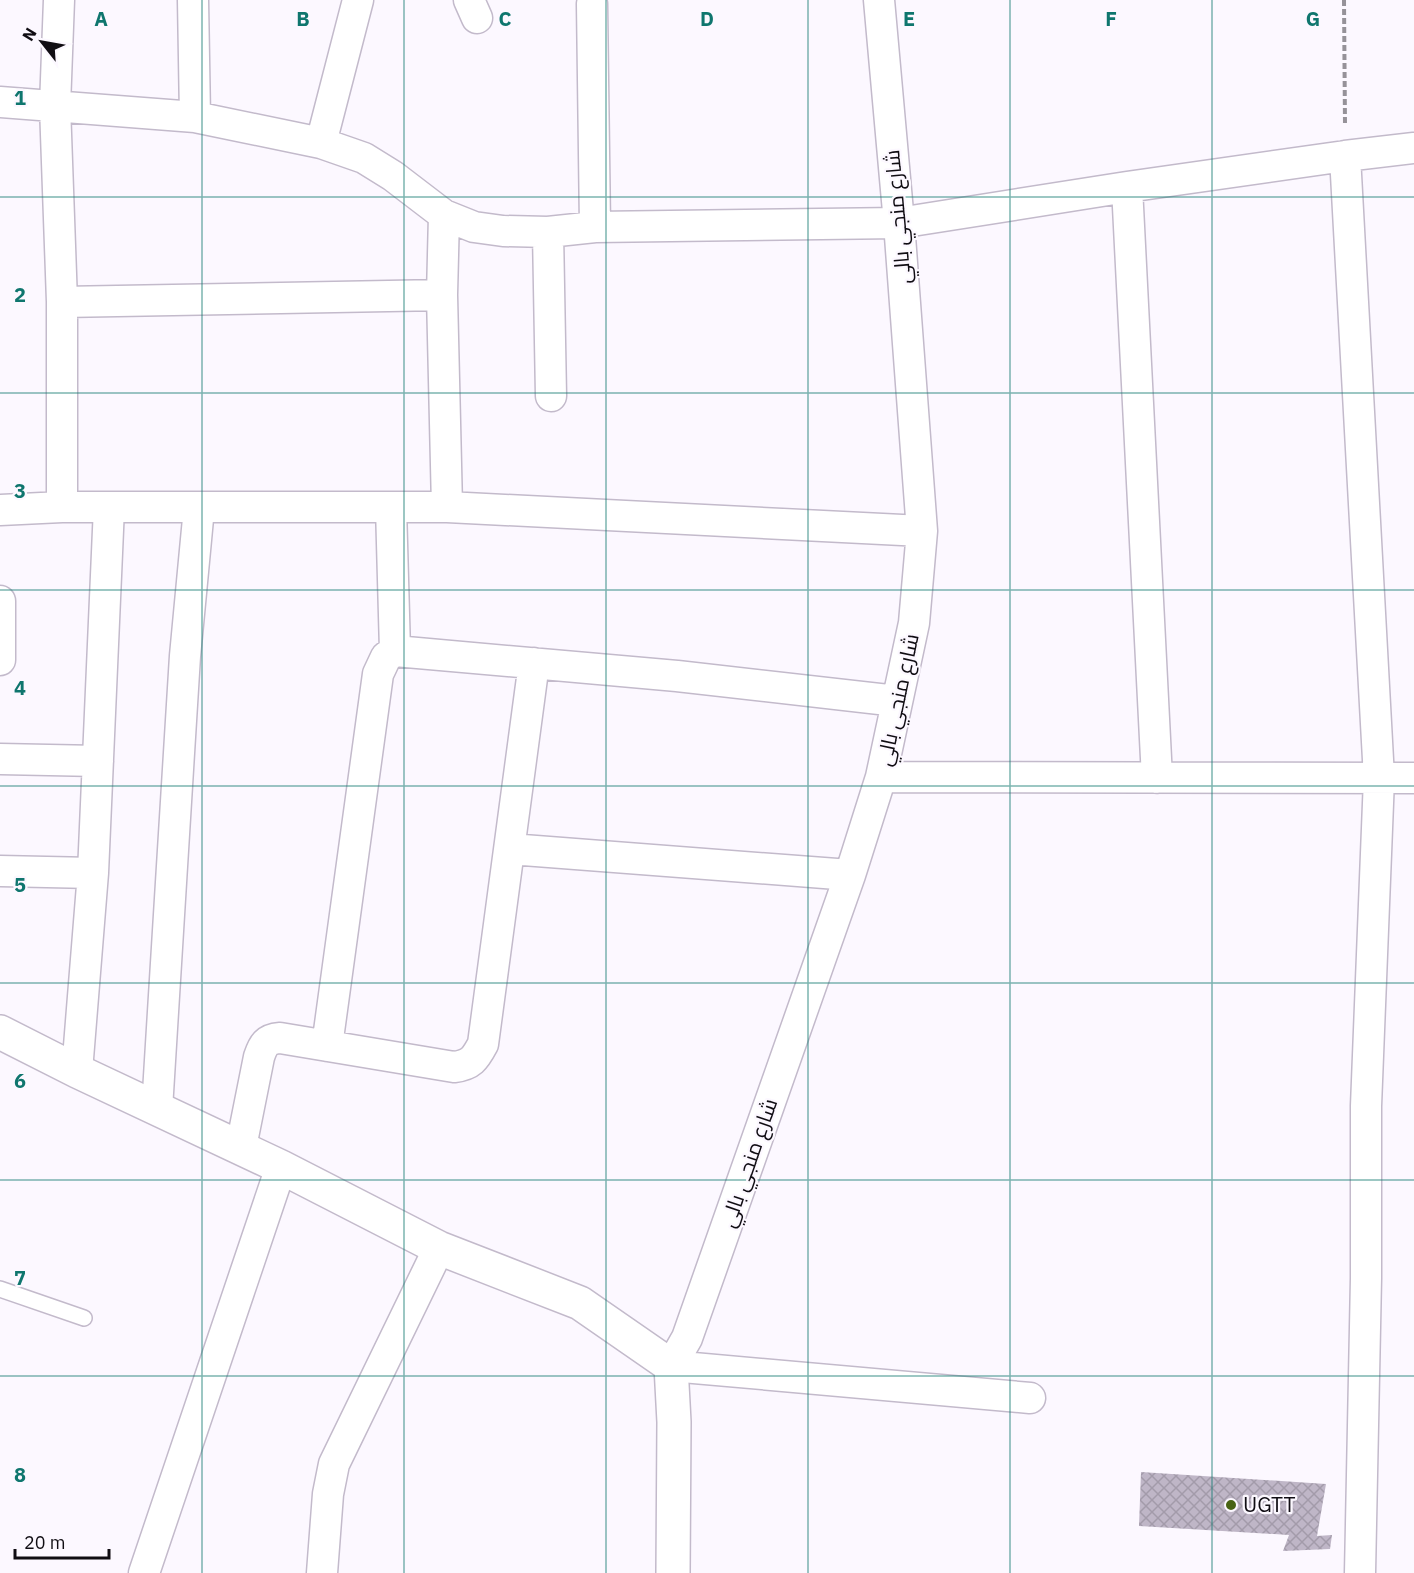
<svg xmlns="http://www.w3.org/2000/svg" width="1414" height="1573" viewBox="0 0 1414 1573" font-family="'IBM Plex Sans',Cairo,sans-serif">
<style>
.building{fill:url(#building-cross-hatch)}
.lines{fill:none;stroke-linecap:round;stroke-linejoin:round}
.service-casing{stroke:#c3bacb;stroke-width:18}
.minor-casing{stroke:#c3bacb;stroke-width:33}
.tertiary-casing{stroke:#c3bacb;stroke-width:36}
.path{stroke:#969299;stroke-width:4;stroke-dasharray:6 3;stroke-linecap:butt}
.service{stroke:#fff;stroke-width:15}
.minor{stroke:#fff;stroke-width:30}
.tertiary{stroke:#fff;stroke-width:33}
.grid{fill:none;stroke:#0f766e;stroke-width:1.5;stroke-opacity:0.55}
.poi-dot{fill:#486314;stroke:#fcf8ff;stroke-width:2}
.labels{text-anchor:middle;stroke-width:4.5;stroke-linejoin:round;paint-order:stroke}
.street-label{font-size:21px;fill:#100d13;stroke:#fcf8ff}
.poi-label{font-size:21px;fill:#100d13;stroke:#fcf8ff;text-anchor:start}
.grid-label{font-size:20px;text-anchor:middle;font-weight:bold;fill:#0f766e;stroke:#fcf8ff;stroke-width:4.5;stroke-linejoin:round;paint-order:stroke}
</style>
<defs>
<pattern id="building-cross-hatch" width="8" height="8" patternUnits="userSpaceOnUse" patternTransform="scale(1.5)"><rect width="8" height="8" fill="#bfb6c7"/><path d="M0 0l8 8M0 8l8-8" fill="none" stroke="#a39baa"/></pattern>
</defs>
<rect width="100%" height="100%" fill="#fcf8ff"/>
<path class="building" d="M1141,1472L1326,1484L1317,1536L1332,1535L1330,1549L1283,1551L1289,1535L1139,1526Z"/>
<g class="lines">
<defs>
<path id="service" d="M0,1289L84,1318"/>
<path id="minor" d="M59,0L55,106L62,302V507
M193,0L195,117
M469,0L477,18
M879,0L899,223L922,531L914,623L881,777L850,875L687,1338L671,1366L1030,1398
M592,4L595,227
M0,102L195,117L321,143L364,158L393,176L444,215L474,227L503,231L548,232L595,227L899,223L1127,187L1345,156L1414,148
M321,143L358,0
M1345,156L1379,778L1366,1106V1278L1360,1573
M1127,187L1157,778
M444,215L442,295L447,507
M548,232L551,396
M62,302L442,295
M391,507L395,651
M0,510L62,507H447L922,531
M0,601V660
M0,759L98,761
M881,777L1414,778
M510,849L850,875
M0,871L93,873
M327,1046L378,674L386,657L395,651L677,676L897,701
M77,1071L93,873L109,507
M157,1109L185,656L199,508
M241,1147L259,1057C263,1045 266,1039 280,1038L454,1067C471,1065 475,1059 483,1044L534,663
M144,1573L281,1167
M322,1573L328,1494L334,1464L439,1248"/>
<path id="tertiary" d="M0,1032L77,1071L281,1167L439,1248L580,1303L671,1366L674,1422L673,1573"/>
</defs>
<use href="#service" class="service-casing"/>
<use href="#minor" class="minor-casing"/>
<use href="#tertiary" class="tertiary-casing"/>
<path class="path" d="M1344,0L1345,125"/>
<use href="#service" class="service"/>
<use href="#minor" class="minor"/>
<use href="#tertiary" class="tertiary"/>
</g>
<path class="grid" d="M202,0V1573M404,0V1573M606,0V1573M808,0V1573M1010,0V1573M1212,0V1573M0,197H1414M0,393H1414M0,590H1414M0,786H1414M0,983H1414M0,1180H1414M0,1376H1414"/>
<circle class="poi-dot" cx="1231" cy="1505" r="6"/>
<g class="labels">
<g class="street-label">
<text transform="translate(898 217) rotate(-95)" y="7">شارع منجي بالي</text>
<text transform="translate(898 700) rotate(-78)" y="7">شارع منجي بالي</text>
<text transform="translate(749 1163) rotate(-71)" y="7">شارع منجي بالي</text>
</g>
<g class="poi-label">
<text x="1243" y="1512">UGTT</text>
</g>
</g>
<g class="grid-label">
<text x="101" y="26">A</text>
<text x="303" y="26">B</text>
<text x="505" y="26">C</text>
<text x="707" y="26">D</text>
<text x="909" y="26">E</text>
<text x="1111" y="26">F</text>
<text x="1313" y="26">G</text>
<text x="20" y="105">1</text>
<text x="20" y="302">2</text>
<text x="20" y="498">3</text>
<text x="20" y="695">4</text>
<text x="20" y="892">5</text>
<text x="20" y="1088">6</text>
<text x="20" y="1285">7</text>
<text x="20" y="1482">8</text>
</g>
<g transform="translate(42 42) rotate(301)" stroke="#fcf8ff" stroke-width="4.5" paint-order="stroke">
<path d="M0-4.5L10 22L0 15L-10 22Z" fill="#100d13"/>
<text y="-9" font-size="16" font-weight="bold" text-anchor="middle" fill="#100d13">N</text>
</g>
<path d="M15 1549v9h94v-9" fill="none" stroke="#100d13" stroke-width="3"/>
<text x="24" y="1549" font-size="18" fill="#100d13" stroke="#fcf8ff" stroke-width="4.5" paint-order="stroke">20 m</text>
</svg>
